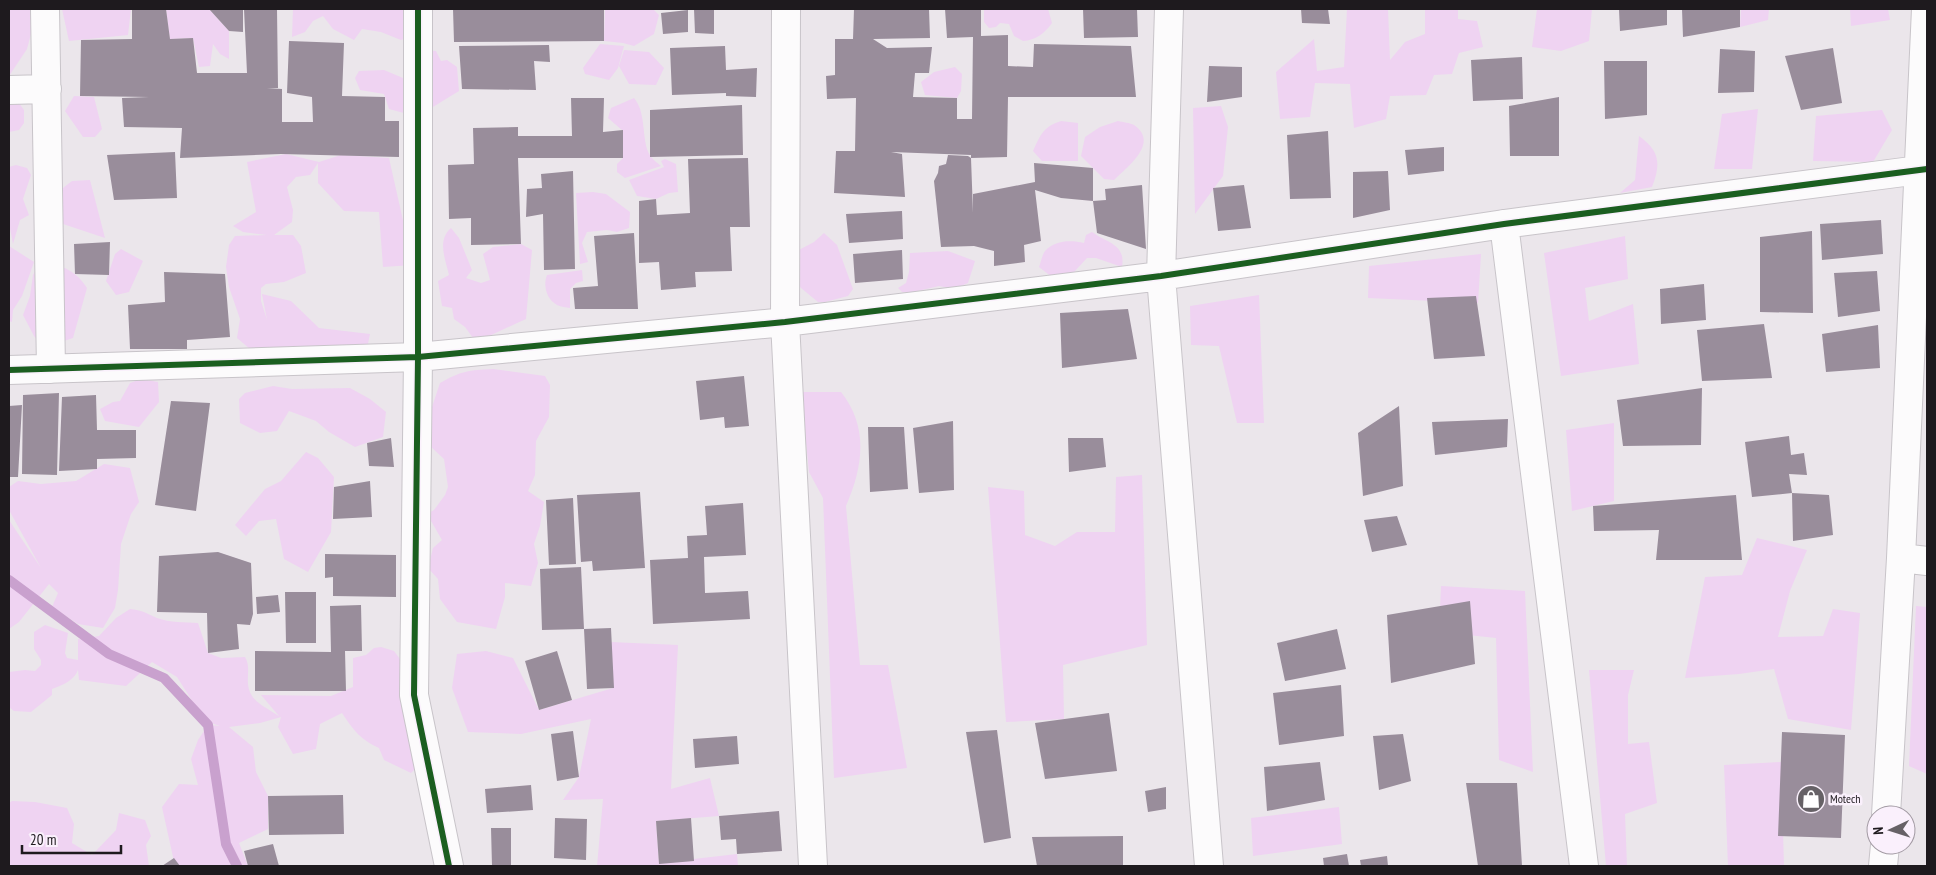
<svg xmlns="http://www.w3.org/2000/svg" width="1936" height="875" viewBox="0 0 1936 875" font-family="'PT Sans Narrow',sans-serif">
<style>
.green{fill:#efd3f2}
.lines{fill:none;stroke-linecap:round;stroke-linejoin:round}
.stream{stroke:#c9a1ce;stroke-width:10}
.building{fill:#998d9b}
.minor-casing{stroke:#c8c4c9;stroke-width:30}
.minor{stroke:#fcfbfc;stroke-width:28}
.cycleway-casing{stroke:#faf0fc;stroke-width:9}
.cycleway{stroke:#1b5e20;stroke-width:6}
.labels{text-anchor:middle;stroke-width:5;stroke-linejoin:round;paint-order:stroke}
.poi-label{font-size:12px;fill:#1e1a1e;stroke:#faf0fc;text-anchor:start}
</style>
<rect width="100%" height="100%" fill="#ebe6eb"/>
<path class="green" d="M9,9H31L36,15L27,49L9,76Z
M62,9H131L128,35L69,41Z
M166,9H209L229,31V59L220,54L213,44L210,66L199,67L193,38L170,39Z
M293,9H414L413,35L401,40L381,32L362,29L354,40L333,29L323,16L313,21L305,32L292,37Z
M605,9H653L659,15L654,34L634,46L623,43L604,41Z
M984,9H1048L1052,23C1044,34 1036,40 1023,41L1014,36L1009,24L1000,23L996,27L989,28L984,22Z
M1347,9H1388L1390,60L1405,42L1425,34V9H1458V19L1477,21L1483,47L1459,53L1452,74L1434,75L1426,95L1390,96L1386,119L1354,128L1350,84L1315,83L1310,117L1280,119L1276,72L1314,39L1317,71L1344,67Z
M1537,9H1592L1589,41L1561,51L1532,47Z
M1741,9H1769L1768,20L1740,27Z
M1850,9H1888L1890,20L1851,26Z
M600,44L624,46L618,68L609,80L585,74L583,68Z
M424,50L436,51L441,61L447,60L457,67L459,91L428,110Z
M624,50L649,52L664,68L656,85L629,84L619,66Z
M416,60L404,113L389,109L384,94L360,90L355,78L359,71L384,70L403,78Z
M955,67L962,74L961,91L957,98L925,95L921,82L934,72Z
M74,96L94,97L102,129L95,137H83L65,111Z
M9,98L16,99L24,110V123L19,130L9,132Z
M634,98C648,114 640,145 652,158C654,161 658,163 661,166L625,178L617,172V164L623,158V131L608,118L611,108Z
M1221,106L1228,127L1223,176L1195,214L1193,108Z
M1758,109L1752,169H1714L1722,114Z
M1882,110L1892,130L1873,162L1813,161L1816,116Z
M1061,121L1078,123V161H1042L1033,151C1041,134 1043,127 1061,121Z
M1118,121C1123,122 1130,123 1134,125C1160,143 1127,167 1114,180L1104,179L1081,156L1085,137L1100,127Z
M1639,136C1660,151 1661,164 1652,187L1620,193L1635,180Z
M286,154L319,162L341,155L389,158L413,265L383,267L379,212L344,211L318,183V163L310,175L296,177L287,187L293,210L292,222L274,235H293L301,246L306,273L284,282L266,284L261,288V301L267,320L262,294L291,301L319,328L370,334L363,368L250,349L237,338L240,319L229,287L226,267L229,245L235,236L267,235L243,232L233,226L256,212L247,162Z
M665,159L676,164L678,192L669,193L656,199L637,196L629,180L664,167L661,161Z
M16,165L27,168L31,175L23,199L29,215L20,220L13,244L9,223V167Z
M90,180L105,238L63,224V188L72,181Z
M593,192L606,194L630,212L629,228L617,232L607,230L587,232L582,243L588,262L580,264L576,193Z
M451,228L459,238L472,270L466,278L481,283L490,280L483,254L493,247L521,244L532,250L526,319L476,342L465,327L454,319L452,308L442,306L438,281L449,275C445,258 437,240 451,228Z
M1092,232C1107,243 1126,244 1122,267L1096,258H1087L1074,272L1052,277L1039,267C1041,262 1042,255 1045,251C1055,240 1071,240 1084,243L1086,235Z
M824,233L837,245L853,289L848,296L825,302H818L801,288L794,279L795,252L814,242Z
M1625,236L1628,279L1585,288L1589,321L1633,304L1639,364L1561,376L1544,253Z
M9,246L34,262L22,296L13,310L12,322L9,321Z
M121,249L143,261L129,292L116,295L106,281L115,254Z
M948,251L975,261L968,283L954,289L939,286L913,292H902L898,288L906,283L909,272L910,253Z
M1481,254L1478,303L1368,298L1369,266Z
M49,263C67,267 77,273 87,288L73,338L43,348L34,336L23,315L30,296L33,275L39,264Z
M582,270L583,281L576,283L570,289V308C566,307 561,307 557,305C546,299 543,285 547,275Z
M1259,295L1264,423H1237L1219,346L1191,345L1190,306Z
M493,369L545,376L550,385L549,417L536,441L535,475L528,491L544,502L540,526L534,544L538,563L531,586L505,583V597L496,629L457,622L440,599L438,579L428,568L433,548L442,540L427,514L434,510L445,495L448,487L444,459L429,445L430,413L440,383C461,371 469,370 493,369Z
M141,379L158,382L159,402L139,427L105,421L100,409L113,402L120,401L130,383Z
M273,386L292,389L350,388L370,399L386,412L383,437L355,447L329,432L316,421L289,411L277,431L260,433L240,423L239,399L245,393Z
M801,392H841C869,427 863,467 846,506L860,665H888L907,768L834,778L823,498L809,472Z
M1614,423V501L1572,511L1566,430Z
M306,452L318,458L334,477L331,532L308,572L284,559L276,519L259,521L246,536L235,525L265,489L281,481Z
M104,464L130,468L139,502L131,514L121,544L118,590L115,608L103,628L78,624L52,607L58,593L49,584L19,622L9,629V520L41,568L9,510V487L18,481L41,484L76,481Z
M1142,475L1147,645L1063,665L1064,719L1006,722L988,487L1024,491L1025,535L1055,546L1077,532H1115L1116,477Z
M1757,538L1807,550L1790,591L1778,637L1823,636L1833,609L1860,613L1851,730L1788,719L1774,669L1739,674L1685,678L1705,577L1742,575Z
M1441,586L1525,591L1533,772L1499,760L1496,638L1439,632Z
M1916,606L1927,607V774L1909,766Z
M130,609C142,610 146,613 157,618C170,623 185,622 198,623L208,653L221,658L245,657C249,664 248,669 248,676C246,700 261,704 279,716L261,695L331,696L353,687V658L366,655L374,648L381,647L394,651L403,663L418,766L411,773L384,760L379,748C360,739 354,731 342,713L320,724L316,749L293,754L278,727L281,717L260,723L229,727L253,747L256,772L268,796V829L239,843L248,866H175L162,807L179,784L198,785L191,759L198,740L208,725L220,726L205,721L177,677L152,662L126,686L79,680L78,670C74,681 62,685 52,689V695L31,712L14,711L9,707V672L25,670L35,671L41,665V660L34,649V632L45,625L68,633L65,653L67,658L78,660V639L99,636L116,618Z
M611,642L678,645L671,789L710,778L719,816L656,821L659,863L737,854L738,866H597L603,799L563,800L579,777L591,719L521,734L468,732L452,688L457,654L486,651L513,658L539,710L613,688Z
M1589,670H1634L1628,695V744L1649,742L1657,803L1625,814L1627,866H1606Z
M1781,762L1784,866H1728L1724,765Z
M12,801L35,802L67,808L74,824L72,843L92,855L116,830L119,813L145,820L151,836L146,845L149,866H9V803Z
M1339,807L1342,844L1253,856L1251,818Z"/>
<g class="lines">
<path class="stream" d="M9,580L109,654L164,678L208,725L226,844L237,866"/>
</g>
<path class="building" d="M132,9H166L170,39L193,38L197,73H247L244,9H277L278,88H267L282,89V122H313L312,97L287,93L289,41L344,43L342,96L385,97V121H399V157L281,154L180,158L182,128L124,127L122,98L149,97L80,96L81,40L132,39Z
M209,9H243V32L229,31Z
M453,9H604V41L454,42Z
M694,9H714V34L695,33Z
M854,9H929L930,38L873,39L887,48L932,47L929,73H915L913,97L957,98V119H972L973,37L947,38L945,9H981V36L1008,35V66L1033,67L1034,44L1131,46L1136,97H1008L1007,157L971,158V155L891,152L902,154L905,197L834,193L836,151H855L856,98L827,99L826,76L835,75V39H853Z
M1083,9H1137L1138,37L1084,38Z
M1301,9H1328L1330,24L1302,23Z
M1619,9H1667V25L1620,31Z
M1682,9H1740V27L1683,37Z
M688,10V32L663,34L661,13Z
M549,45L550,62L534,61L536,90L462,89L459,46Z
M725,46L726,70L757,68L756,97L726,96V93L672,95L670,48Z
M1833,48L1842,103L1801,110L1785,56Z
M1720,49L1755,51L1754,92L1718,93Z
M1522,57L1523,99L1473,101L1471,60Z
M1604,61H1647V115L1605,119Z
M1209,66L1242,67V97L1207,102Z
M1559,97V156H1510L1509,106Z
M571,98H604L603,132L623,130V158H518L521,244L471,245V218L449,219L448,165L474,164L473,128L518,127V136H572Z
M742,105L743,155L650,157V110Z
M1328,131L1331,198L1290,199L1287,135Z
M1444,147V171L1408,175L1405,150Z
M175,152L177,198L114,200L107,155Z
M948,155L968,156L971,158L973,213V194L1035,182L1034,163L1093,168V201L1061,198L1035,190L1041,241L1024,245L1025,262L994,266V251L974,246L941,247L934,181L938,173L939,166L946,164Z
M748,158L750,227H730L732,271L695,272L696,287L661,290L659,262L639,263V201L656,199L657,215L690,213L688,159Z
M573,171L575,269L544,270L543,214L526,217L527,189L542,188L541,174Z
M1388,171L1390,210L1353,218V172Z
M1142,185L1146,249L1097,233L1093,201L1106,200L1105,189Z
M1244,185L1251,228L1218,231L1213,188Z
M902,211L903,239L849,243L846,214Z
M1881,220L1883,254L1822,260L1820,224Z
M1812,231L1813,313L1760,312V237Z
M634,233L638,309H575L573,288L598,286L594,236Z
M110,242L109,275L75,274L74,244Z
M902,250L903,279L855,283L853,254Z
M1877,271L1880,311L1838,317L1834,273Z
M164,272L225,274L230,337L187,340V349H130L128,305L165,302Z
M1704,284L1706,320L1661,324L1660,289Z
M1476,296L1485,356L1434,359L1427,298Z
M1128,309L1137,359L1062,368L1060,313Z
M1764,324L1772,378L1702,381L1697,330Z
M1878,325L1880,368L1826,372L1822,334Z
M744,376L749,426L725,428L724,417L700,420L696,381Z
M1702,388L1701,445L1623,446L1617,400Z
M59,393L57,475L22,474L23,395Z
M96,395L97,430H136V458L97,459V469L59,471L62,397Z
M171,401L210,403L196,511L155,505Z
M22,405L18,477H9V406Z
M1399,406L1403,486L1363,496L1358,433Z
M1508,419L1507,447L1435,455L1432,422Z
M953,421L954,490L919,493L913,428Z
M868,427H904L908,489L870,492Z
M1789,436L1791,455L1804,453L1807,475L1789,474L1792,493L1752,497L1745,442Z
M391,438L394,467L369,466L367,443Z
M1068,438H1103L1106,467L1069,472Z
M370,481L372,517L333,519L334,487Z
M640,492L645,568L593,571L592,561L581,562L577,495Z
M1792,493L1829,495L1833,535L1793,541Z
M1736,495L1742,560H1656L1659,530L1594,531L1593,506Z
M573,498L576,564L549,565L546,500Z
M743,503L746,555L704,557L705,593L748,591L750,619L653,624L650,560L688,558L687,536L707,535L705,506Z
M1397,516L1407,545L1372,552L1364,520Z
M218,552L251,563L253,614L250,625L237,624L239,649L208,653L207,613L157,612L159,556Z
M325,554L396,555V597L333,596V577L325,578Z
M581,567L584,629L542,630L540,569Z
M285,592H316V643H286Z
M278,595L280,612L257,614L256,597Z
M1470,601L1475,664L1391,683L1387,615Z
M361,605L362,651H345L346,691H255V651L331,652L330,606Z
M611,628L614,688L587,689L584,629Z
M1337,629L1346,669L1285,681L1277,643Z
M557,651L572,700L539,710L525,661Z
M1341,685L1344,736L1279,745L1273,693Z
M1109,713L1117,771L1045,779L1035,723Z
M997,730L1011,838L984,843L966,732Z
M573,731L579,777L557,781L551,734Z
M1782,732L1845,735L1841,838L1778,836Z
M1403,734L1411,781L1379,790L1373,736Z
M737,736L739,764L695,768L693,739Z
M1320,762L1325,800L1267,811L1264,767Z
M1466,783H1517L1522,866H1478Z
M531,785L533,810L487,813L485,789Z
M1166,787V809L1148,812L1145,791Z
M343,795L344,834L269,835L268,796Z
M779,811L782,851L737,854L736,839L721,840L719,816Z
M555,818L587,819L586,860L554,858Z
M691,818L694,861L659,864L656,821Z
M491,828H511V866H492Z
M1123,836V866H1037L1032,837Z
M273,844L279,866H248L244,851Z
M1347,854L1349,866H1324L1323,858Z
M1387,856L1388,866H1361L1360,860Z
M174,858L180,866H162Z"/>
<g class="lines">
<defs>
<path id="minor" d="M45,9L51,369
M418,9V357L414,695L449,866
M786,9L785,322L813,866
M1169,9L1161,276L1209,866
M9,90L47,89
M1504,224L1584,866
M9,370L418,357L785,322L1161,276L1504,224L1927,169
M1901,558L1927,561
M1886,815L1901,558L1926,9
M1883,866L1885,845"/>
</defs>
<use href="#minor" class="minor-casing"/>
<use href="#minor" class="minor"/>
<defs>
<path id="cycleway" d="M418,9V357L414,695L449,866
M9,370L418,357L785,322L1161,276L1504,224L1927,169"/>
</defs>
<use href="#cycleway" class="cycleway-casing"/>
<use href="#cycleway" class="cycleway"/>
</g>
<defs>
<symbol id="shop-disc" viewBox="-11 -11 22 22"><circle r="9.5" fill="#666166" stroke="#faf0fc"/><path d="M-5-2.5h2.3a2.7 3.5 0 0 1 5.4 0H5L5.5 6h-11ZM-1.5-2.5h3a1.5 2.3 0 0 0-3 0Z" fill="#fff"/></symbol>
</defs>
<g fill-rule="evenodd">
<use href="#shop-disc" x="1795" y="783" width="32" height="32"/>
</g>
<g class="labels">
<g class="poi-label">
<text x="1830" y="803">Motech</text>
</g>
</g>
<rect width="1936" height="875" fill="none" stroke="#1e1a1e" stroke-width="20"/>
<g transform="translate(1891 830) rotate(266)"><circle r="24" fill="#faf0fc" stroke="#a29aa3"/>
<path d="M0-4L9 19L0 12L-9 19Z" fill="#666166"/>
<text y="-8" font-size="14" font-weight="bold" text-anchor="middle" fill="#1e1a1e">N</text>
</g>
<path d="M22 845v8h99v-8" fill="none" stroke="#1e1a1e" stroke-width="2.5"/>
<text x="30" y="845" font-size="15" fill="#1e1a1e" stroke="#faf0fc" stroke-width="4" paint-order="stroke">20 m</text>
</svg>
